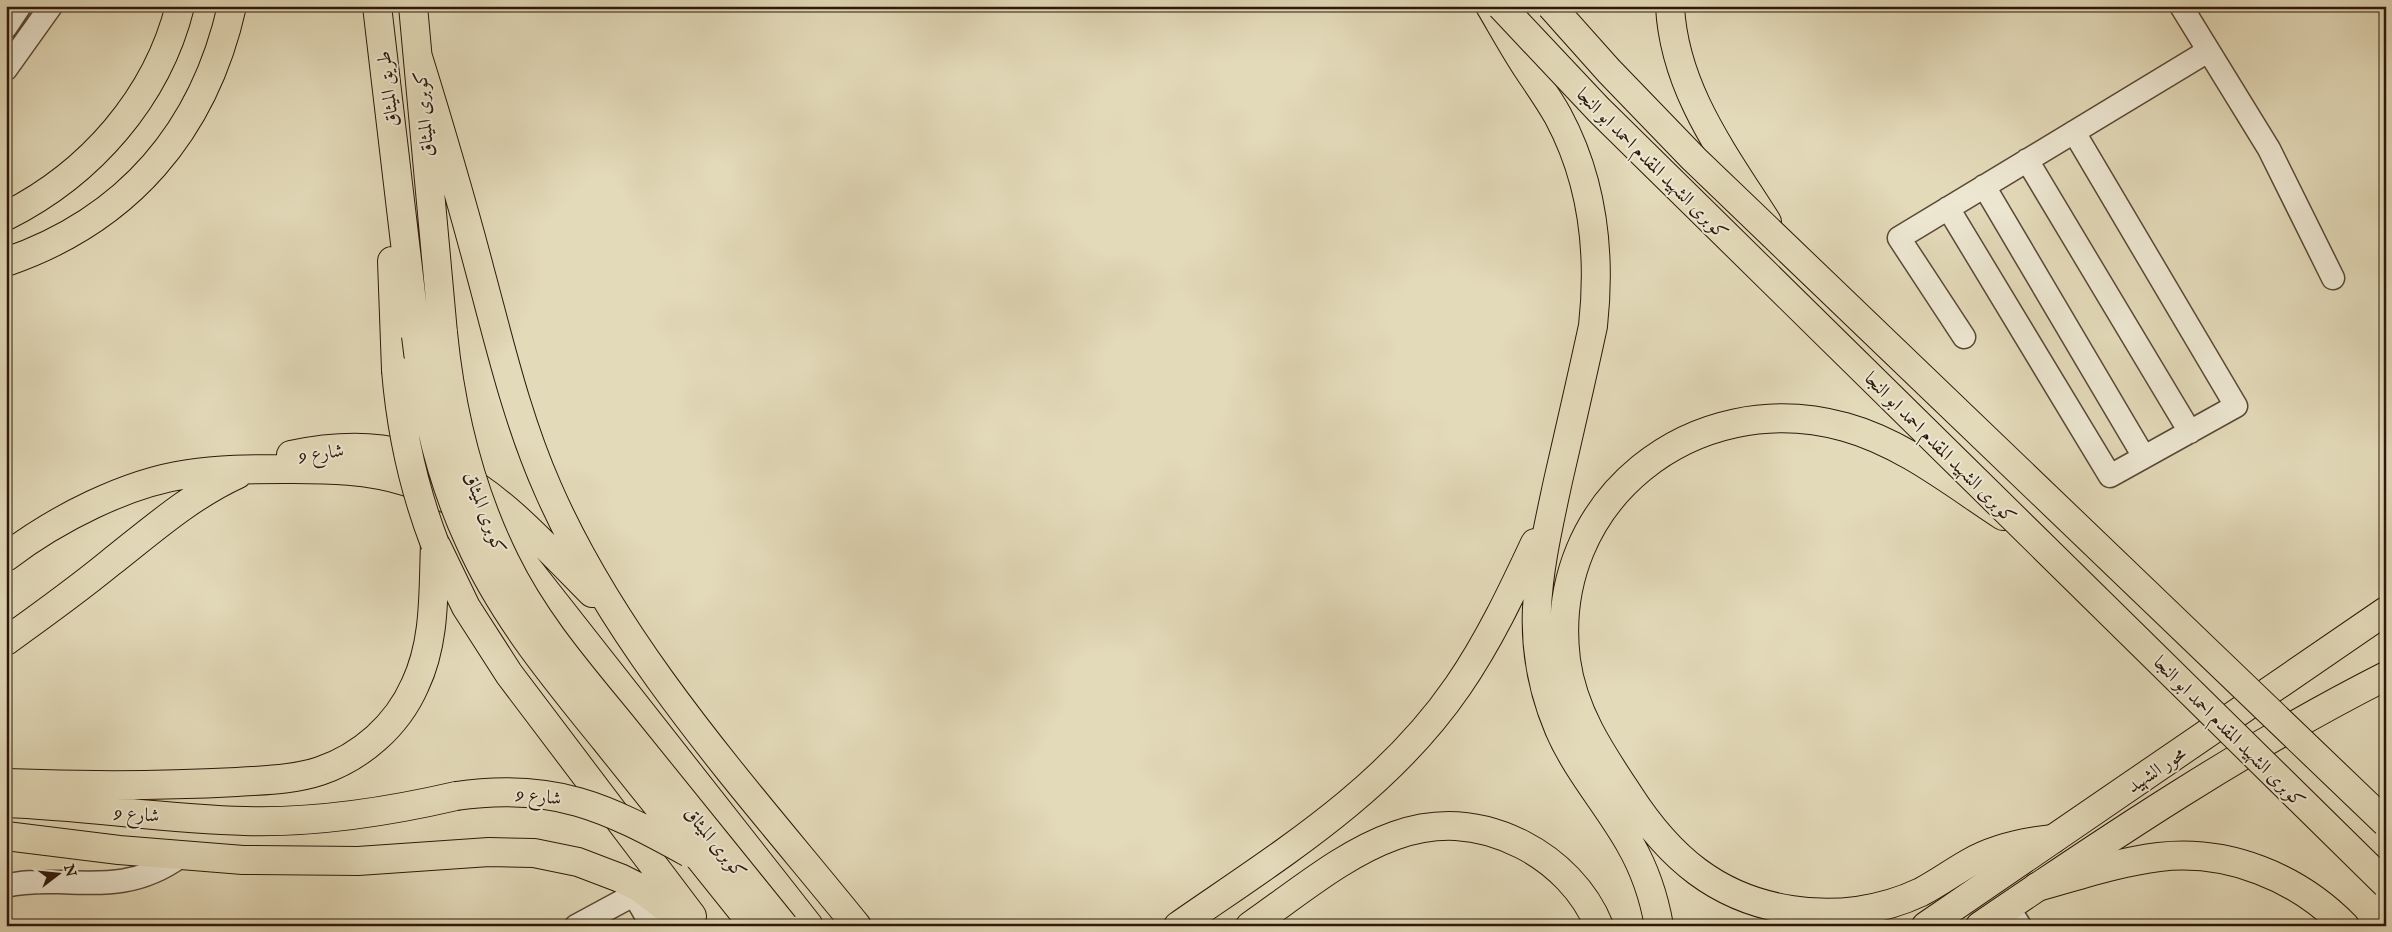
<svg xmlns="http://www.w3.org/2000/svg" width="2392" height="932" viewBox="0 0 2392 932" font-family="'IM FELL English',Amiri,serif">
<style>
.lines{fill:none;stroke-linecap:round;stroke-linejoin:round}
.minor-casing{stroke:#5a4836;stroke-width:25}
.major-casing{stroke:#2c180a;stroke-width:30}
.highway-casing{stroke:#2c180a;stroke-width:30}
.minor{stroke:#ede7d2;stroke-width:22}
.major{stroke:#e3dab9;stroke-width:28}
.highway{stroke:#e3dab9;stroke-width:28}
.major-bridge-casing{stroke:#2c180a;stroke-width:30;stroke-linecap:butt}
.highway-bridge-casing{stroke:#2c180a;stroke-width:30;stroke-linecap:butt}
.major-bridge{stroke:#e3dab9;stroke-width:28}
.highway-bridge{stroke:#e3dab9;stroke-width:28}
.labels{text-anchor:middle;stroke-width:4;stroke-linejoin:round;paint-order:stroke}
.street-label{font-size:19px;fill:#2c180a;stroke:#ede7d2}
</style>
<rect width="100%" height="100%" fill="#e3dab9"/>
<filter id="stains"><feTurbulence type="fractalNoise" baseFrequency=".004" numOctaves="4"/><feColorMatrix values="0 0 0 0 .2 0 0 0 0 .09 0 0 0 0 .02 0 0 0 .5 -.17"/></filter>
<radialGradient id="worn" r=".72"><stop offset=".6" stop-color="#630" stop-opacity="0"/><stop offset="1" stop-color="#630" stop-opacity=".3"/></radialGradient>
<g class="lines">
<defs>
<path id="minor" d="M2181,6L2269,149L2333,278
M6,27L20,6
M6,69L51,6
M2027,160L2190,432
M1984,186L2144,457
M1948,208L2110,476L2236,406L2074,132
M1964,337L1899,238L2208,51
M6,886C24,881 42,882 60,882C107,884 141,885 181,856
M633,893L652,926
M2008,907L2020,926
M576,926L626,899L640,888"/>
<path id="major" d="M377,6L416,336
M413,6L443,333
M418,57C440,128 461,199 480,271C500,345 517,419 548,489C619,651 747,790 857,926
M6,216C90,174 157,98 180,6
M392,261L396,370
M6,262C128,220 204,131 232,6
M291,455C438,424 498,498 592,593
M437,547L466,607L509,674L692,916
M6,557C56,519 126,483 188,474C219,469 251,469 282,469C380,468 437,477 511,547L809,926
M6,641C41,616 77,590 110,563C152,530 190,496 238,474
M6,783C83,786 160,786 237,782C264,780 293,780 320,771C361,757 397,726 415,685C436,641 433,591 435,544
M6,803C86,806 165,819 245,821C317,823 387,812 456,796
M6,836L119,850L243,860L358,861L489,852L534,853L578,862L620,878L640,888L690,926
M1250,926C1334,868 1414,789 1523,845C1556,862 1585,891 1599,926
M1926,926L2386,611
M1980,926C2112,836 2244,748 2386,676"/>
<path id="highway" d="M1490,6C1503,28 1515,50 1529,71C1539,86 1549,100 1558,116C1593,181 1601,253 1593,326C1582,377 1570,429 1558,481C1539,570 1521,640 1559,729C1577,771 1608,805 1630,844C1645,870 1654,897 1659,926
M1670,6C1674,89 1724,154 1767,222
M2003,516C1954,484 1903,443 1845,427C1694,385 1546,501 1566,660C1573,712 1601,753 1629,795C1669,857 1717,899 1792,910C1835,917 1881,911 1921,892C1938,883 1953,872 1969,863C1995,848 2023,842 2053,839
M2037,887C2077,876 2118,862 2159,857C2228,849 2297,877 2345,926
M1178,926C1280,855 1386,791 1458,686C1489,641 1512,592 1535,543"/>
</defs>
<use href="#minor" class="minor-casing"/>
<use href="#major" class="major-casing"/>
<use href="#highway" class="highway-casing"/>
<use href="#minor" class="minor"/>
<use href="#major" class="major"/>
<use href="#highway" class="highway"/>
<defs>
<path id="major-bridge" d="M443,333C451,412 469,488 505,561C535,623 581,675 625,729C678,795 731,860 784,926
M416,336C424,407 439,475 469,540C502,615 554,677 605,740C654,802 704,864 754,926
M396,370C401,431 413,487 435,544
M456,796C554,782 606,807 689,853"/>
<path id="highway-bridge" d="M1501,6L1599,110L2386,884
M1551,6L1609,71L1694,159L2386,823"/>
</defs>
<use href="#major-bridge" class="major-bridge-casing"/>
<use href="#highway-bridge" class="highway-bridge-casing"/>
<use href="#major-bridge" class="major-bridge"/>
<use href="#highway-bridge" class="highway-bridge"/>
</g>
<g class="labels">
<g class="street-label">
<text transform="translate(387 89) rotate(-97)" y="7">طريق الميثاق</text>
<text transform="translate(423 114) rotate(-95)" y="7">كوبرى الميثاق</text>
<text transform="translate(1653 163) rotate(45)" y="7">كوبرى الشهيد المقدم احمد ابو النجا</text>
<text transform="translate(1941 447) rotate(45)" y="7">كوبرى الشهيد المقدم احمد ابو النجا</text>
<text transform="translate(321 452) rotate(-7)" y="7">شارع 9</text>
<text transform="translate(486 512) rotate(69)" y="7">كوبرى الميثاق</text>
<text transform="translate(2230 731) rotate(45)" y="7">كوبرى الشهيد المقدم احمد ابو النجا</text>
<text transform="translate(2156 769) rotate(-34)" y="7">محور الشهيد</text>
<text transform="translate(539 795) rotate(7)" y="7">شارع 9</text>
<text transform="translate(137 813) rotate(5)" y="7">شارع 9</text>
<text transform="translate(716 842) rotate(51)" y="7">كوبرى الميثاق</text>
</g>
</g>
<rect width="2392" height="932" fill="none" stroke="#e3dab9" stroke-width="25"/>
<rect x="8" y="8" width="2377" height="917" fill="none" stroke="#2c180a" stroke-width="2.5"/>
<rect x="12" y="12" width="2367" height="907" fill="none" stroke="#2c180a"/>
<g transform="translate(58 874) rotate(74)" stroke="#ede7d2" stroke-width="4" paint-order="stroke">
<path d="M0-4L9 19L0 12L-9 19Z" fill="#2c180a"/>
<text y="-8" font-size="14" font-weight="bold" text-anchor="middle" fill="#2c180a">N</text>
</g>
<rect width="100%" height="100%" filter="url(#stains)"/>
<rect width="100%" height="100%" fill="url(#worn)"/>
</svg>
